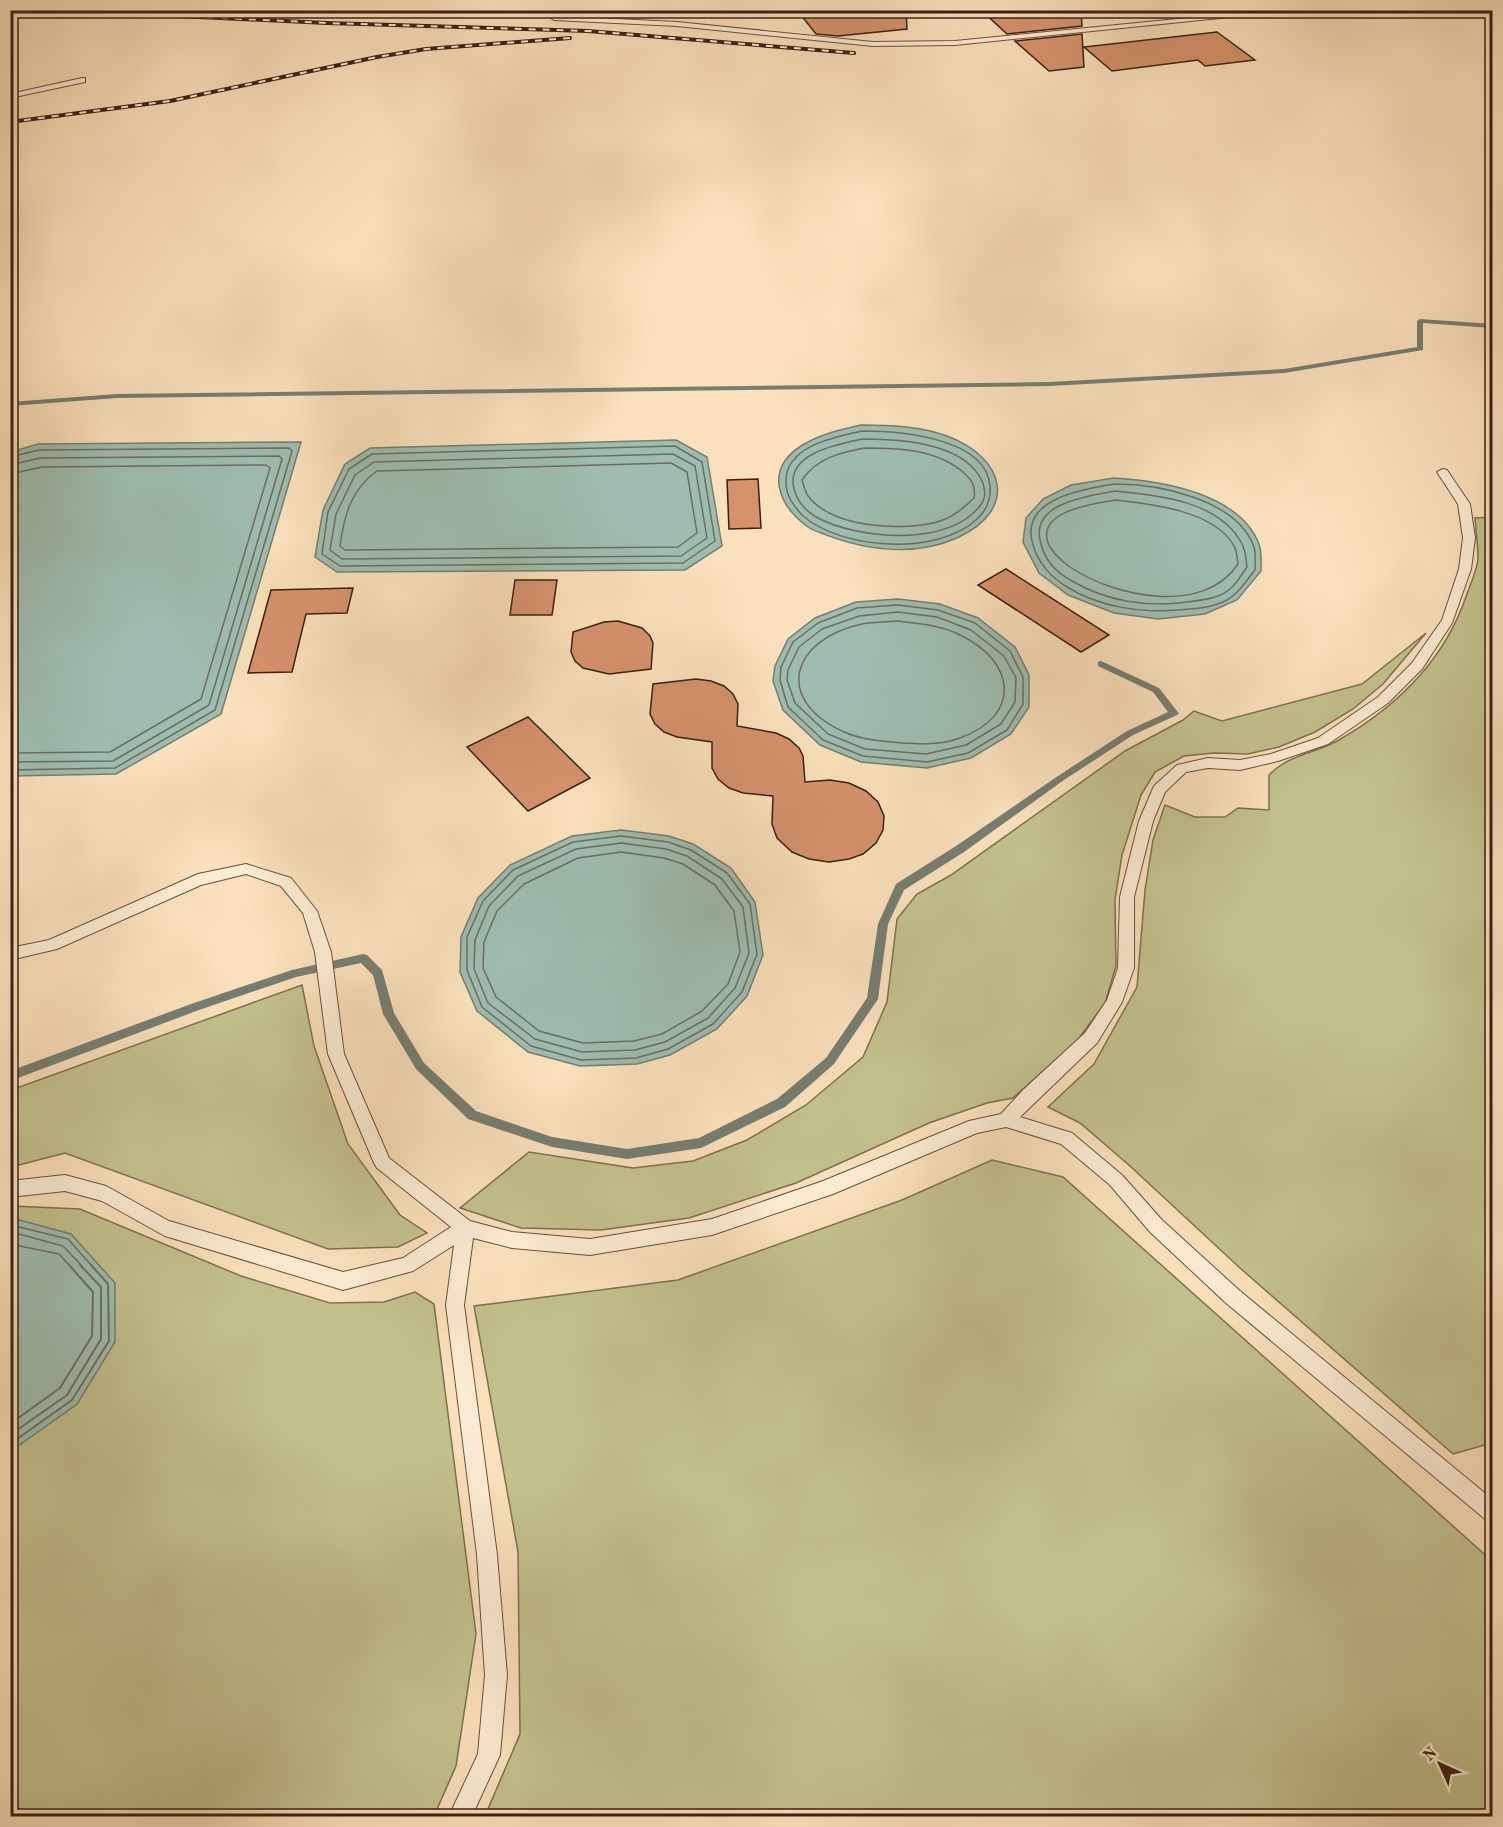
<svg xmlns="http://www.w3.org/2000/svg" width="1503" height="1827" viewBox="0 0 1503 1827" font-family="'Old Standard TT',serif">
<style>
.green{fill:#c2c18e;stroke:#7e7050;stroke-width:1.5}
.water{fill:#9ebdb0;stroke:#767e71;stroke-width:1.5}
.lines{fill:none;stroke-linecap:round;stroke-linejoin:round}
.shore-far1{stroke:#6c6e62;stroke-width:1.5}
.shore{stroke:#6c6e62;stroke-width:2}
.stream{fill:#767e71;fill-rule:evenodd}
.building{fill:#d5926c;stroke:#3a2013;stroke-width:1.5}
.service-casing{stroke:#6a503d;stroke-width:2}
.service{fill:#fcebd3;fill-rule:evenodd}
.rail-casing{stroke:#3a2013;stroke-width:4}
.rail{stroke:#fcebd3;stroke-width:2;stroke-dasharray:7;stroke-linecap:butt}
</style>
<rect width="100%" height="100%" fill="#fae0bc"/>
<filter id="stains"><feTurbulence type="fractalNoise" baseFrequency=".00333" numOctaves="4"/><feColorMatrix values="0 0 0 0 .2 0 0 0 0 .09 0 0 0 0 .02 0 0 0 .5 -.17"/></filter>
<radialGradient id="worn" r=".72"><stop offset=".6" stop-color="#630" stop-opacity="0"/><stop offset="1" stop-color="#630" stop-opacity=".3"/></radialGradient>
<path class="green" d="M1492,517V1443L1453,1454L1240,1268L1130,1166L1080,1123L1048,1107L1094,1064L1137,987L1145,890L1153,840L1165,805L1195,817H1225L1238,808L1269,810V775C1288,755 1313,754 1337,741C1397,707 1445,660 1467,594C1471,583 1477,570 1478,559C1478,545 1476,531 1475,518Z
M1426,633L1383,684L1353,709L1315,732L1279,747L1248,754L1214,753L1184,756L1155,772L1141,795L1122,855L1115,900L1116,966L1105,1003L1077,1041L1013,1098L987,1103L929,1123L796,1183L689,1218L601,1230L521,1228L460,1208L529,1152L633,1168L693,1161L747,1140L806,1105L863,1057L887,1002L897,919L917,894L951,875L1125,751L1183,720L1194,711L1222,721L1362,684Z
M302,985L314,1046L348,1144L400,1215L427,1233L398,1247L328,1249L65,1153L11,1167V1090Z
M992,1160L1063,1177L1492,1561V1816H485L520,1734L518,1552L474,1306L678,1280L902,1200Z
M11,1206L80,1209L241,1276L330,1303L384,1302L415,1292L434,1304L476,1634L456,1766L434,1816H11L10,1451L77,1404L19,1220L11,1222Z"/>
<path class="water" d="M861,425C890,425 919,426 947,436C1004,457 1020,509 957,538C916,556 870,551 829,536C822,533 814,531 808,527C778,505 764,470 801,446C820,434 840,430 861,425Z
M676,440L707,457L722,546L685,570L337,572L315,557L323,510L345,464L370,448Z
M301,442L221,714L116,774L11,776V452L38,444Z
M1114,478C1162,481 1239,493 1259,544C1262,552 1261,563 1261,571L1237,600L1205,614L1158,619L1114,613L1068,595L1039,573L1023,542L1026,518L1043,499L1071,485Z
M898,599L940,604L978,618L1015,647L1029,675V707L1011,734L971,758L927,768L861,762L820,745L783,710L773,681L775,666L788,639L815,618L856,602Z
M621,830L669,836L693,844L731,868L755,902L763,955L747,996L717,1029L670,1055L637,1064L580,1066L528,1052L477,1011L460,972L461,937L478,898L510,865L572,836Z
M19,1220L71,1234L115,1283V1342L77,1404L11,1451L10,1222Z"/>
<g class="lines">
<path class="shore-far1" d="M862,431C898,431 986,437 990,486C991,499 987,510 977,519C938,556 841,550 802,515C794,506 786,496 786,483C784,446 835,437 862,431Z
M863,439C899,439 964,442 982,481C985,488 986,497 982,503C952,548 858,540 816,517C806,511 797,501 794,489C785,453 839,444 863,439Z
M675,446L702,462L715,541L683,563L340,566L322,554L328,512L349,469L372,454Z
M864,448C899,448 937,449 964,473C972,480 976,487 974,498C964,508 953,517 940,521C905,532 833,528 809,497C805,493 804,486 802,480C817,458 839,453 864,448Z
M673,454L695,466L707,538L681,556L342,559L330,550L336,514L355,475L374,462Z
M10,457L39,450L289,448L292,451L215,710L115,768L10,770
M671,463L687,472L697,533L678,547L345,550L340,546C344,516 351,489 377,471Z
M10,465L40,458L279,456L282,459L209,705L113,761L10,762
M10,474L42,467L266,465L270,468L201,699L110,752L10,753
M1115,484C1158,484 1237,499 1254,547C1256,554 1255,563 1255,570C1246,581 1239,593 1227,600C1212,608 1194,609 1178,610C1141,613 1099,607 1067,587C1052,578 1038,563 1033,545C1018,499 1083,489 1115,484Z
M1115,491C1158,495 1220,501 1242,544C1246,551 1246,560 1247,567C1242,574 1237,583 1230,589C1219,599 1201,600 1187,602C1148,608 1106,601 1072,581C1057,573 1045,560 1041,544C1028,503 1088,496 1115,491Z
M1116,500C1152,504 1215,511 1234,546C1237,551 1237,558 1238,564C1204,616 1114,597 1070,567C1062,561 1049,551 1047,539C1041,510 1097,503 1116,500Z
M898,605L938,610L975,623L1010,651L1023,677V704L1007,730L968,753L927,762L863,756L823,740L788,707L780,680L781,667L793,642L818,623L857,608Z
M898,612L937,617L971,630L1004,656L1016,678L1015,702L1001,724L966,745L926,754L865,749L828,734L795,703L787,680L788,670L799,647L822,629L859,616Z
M898,621C919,624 941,625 960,635C1015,661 1023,715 960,738C942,745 921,744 902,743C882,741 862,740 844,732C772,699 792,639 862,624C873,622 886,622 898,621Z
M621,836L668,842L691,850L727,873L750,904L757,954L742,992L713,1024L668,1049L636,1058L581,1060L531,1046L482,1007L467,970V937L483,901L513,870L573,842Z
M621,843L666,849L687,856L722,879L743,907L749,953L735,988L708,1018L665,1042L635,1050L582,1052L535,1039L488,1003L474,969L475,940L489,906L518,876L576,849Z
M621,852L664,858L683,864L715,885L734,911L740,952L728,984L702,1011L662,1034L634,1041L583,1043L539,1031L496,997L483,968L484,942L497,911L524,884L578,858Z
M10,1228L19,1227L68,1239L92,1266
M10,1235L19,1234L63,1246L82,1266
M10,1244L59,1254L70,1266"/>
<path class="shore" d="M10,1424L60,1388L92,1336L93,1292L69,1265
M10,1435L67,1395L101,1339V1287L80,1265
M10,1444L72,1400L109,1341L108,1284L91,1265"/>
<path class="stream" d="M1420,319L1492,324V328L1423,323V350L1284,373L1050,386L117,398L10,406V402L117,394L1050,382L1284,369L1417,347V321Z
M1101,661L1159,688L1177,711L1179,713L1177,715L1133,735L1064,780L964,852L904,890L888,924L878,999L834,1064L785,1107L701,1148L627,1159L552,1147L468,1119L416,1069L383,1014L373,975L361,963L296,977L199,1010L10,1081V1071L191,1004L292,970L363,954L367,955L382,970L394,1013L424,1063L476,1111L552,1137L627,1149L699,1138L777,1099L826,1058L867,998L878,924L896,884L956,846L1058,776L1127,731L1168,712L1153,692L1098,666V662Z"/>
</g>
<path class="building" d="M797,10H906L907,29L838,36L816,34Z
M981,10H1081L1082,26L1007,34Z
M1217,32L1255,60L1205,66L1198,60L1112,71L1084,47Z
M1082,34L1084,67L1049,71L1015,41Z
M758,479L761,528L729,529L727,480Z
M1006,569L1109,635L1081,652L978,585Z
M515,580H557L552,615H510Z
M353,588L347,613L306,614L292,672L248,673L271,590Z
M618,621L642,628L650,636L653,643L651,669L609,674L583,668L575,661L571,652L573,632L604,622Z
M696,679L711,681L724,686L733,694L738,704L737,726L776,733L789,739L799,748L803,756L805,782L830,780L849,783L866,791L878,802L884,816L883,830L876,843L863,854L849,859L829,862L809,859L792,852L777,838L772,824L773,796L743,793L729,788L718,779L712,768V742L677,737L664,732L655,724L650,714L653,684Z
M528,717L590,778L528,811L467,747Z"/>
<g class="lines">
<defs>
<path id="service" d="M1268,10H1298L955,45L873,46L677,26L554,20L551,18L554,16L677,22L873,42L955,41Z
M82,78H85V82L10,98V94Z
M1443,469L1447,470L1470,504L1475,538L1471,569L1452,623L1422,669L1388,703L1328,744L1278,761L1240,770L1208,768L1186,772L1165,792L1153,821L1134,897V968L1122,1002L1097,1043L1020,1117L1072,1133L1122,1175L1162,1220L1240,1291L1492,1499V1522L1485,1519L1226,1303L1150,1232L1110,1185L1061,1144L1006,1127L977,1133L833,1194L712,1235L590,1255L512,1248L473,1238L464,1305L497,1555L507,1675L500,1755L472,1816H449L478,1754L485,1675L477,1555L446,1305L454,1245L413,1271L343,1290L165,1236L102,1201L65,1191L10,1197V1181L65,1175L106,1186L169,1221L343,1272L403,1258L451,1227L377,1168L374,1163L328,1054L315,952L303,913L281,886L246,874L201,885L57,949L10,960V948L49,940L198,874L246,864L291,878L317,911L331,952L344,1054L389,1158L470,1221L512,1232L590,1239L712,1219L823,1181L969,1121L1001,1114L1023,1090L1085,1033L1107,1000L1118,968L1120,897L1139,821L1154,786L1177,765L1208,758L1240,760L1271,754L1318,738L1378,697L1412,663L1442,620L1459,569L1463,538L1458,504L1437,472Z"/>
</defs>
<use href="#service" class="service-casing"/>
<use href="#service" class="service"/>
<defs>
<path id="rail" d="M53,10L327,23L588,31L854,53
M337,10H400
M10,122L170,101L377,57L426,49L570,38"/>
</defs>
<use href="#rail" class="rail-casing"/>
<use href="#rail" class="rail"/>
</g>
<rect width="1503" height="1827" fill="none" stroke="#fae0bc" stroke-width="36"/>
<rect x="12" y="12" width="1479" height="1803" fill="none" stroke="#3a2013" stroke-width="3"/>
<rect x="18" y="18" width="1467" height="1791" fill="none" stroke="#3a2013" stroke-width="1.5"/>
<g transform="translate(1440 1764) rotate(315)" stroke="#fcebd3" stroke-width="4.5" paint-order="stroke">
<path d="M0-4.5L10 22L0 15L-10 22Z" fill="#3a2013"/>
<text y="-9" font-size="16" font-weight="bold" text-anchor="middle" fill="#3a2013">N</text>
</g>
<rect width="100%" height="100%" filter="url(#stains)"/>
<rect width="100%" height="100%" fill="url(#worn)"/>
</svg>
